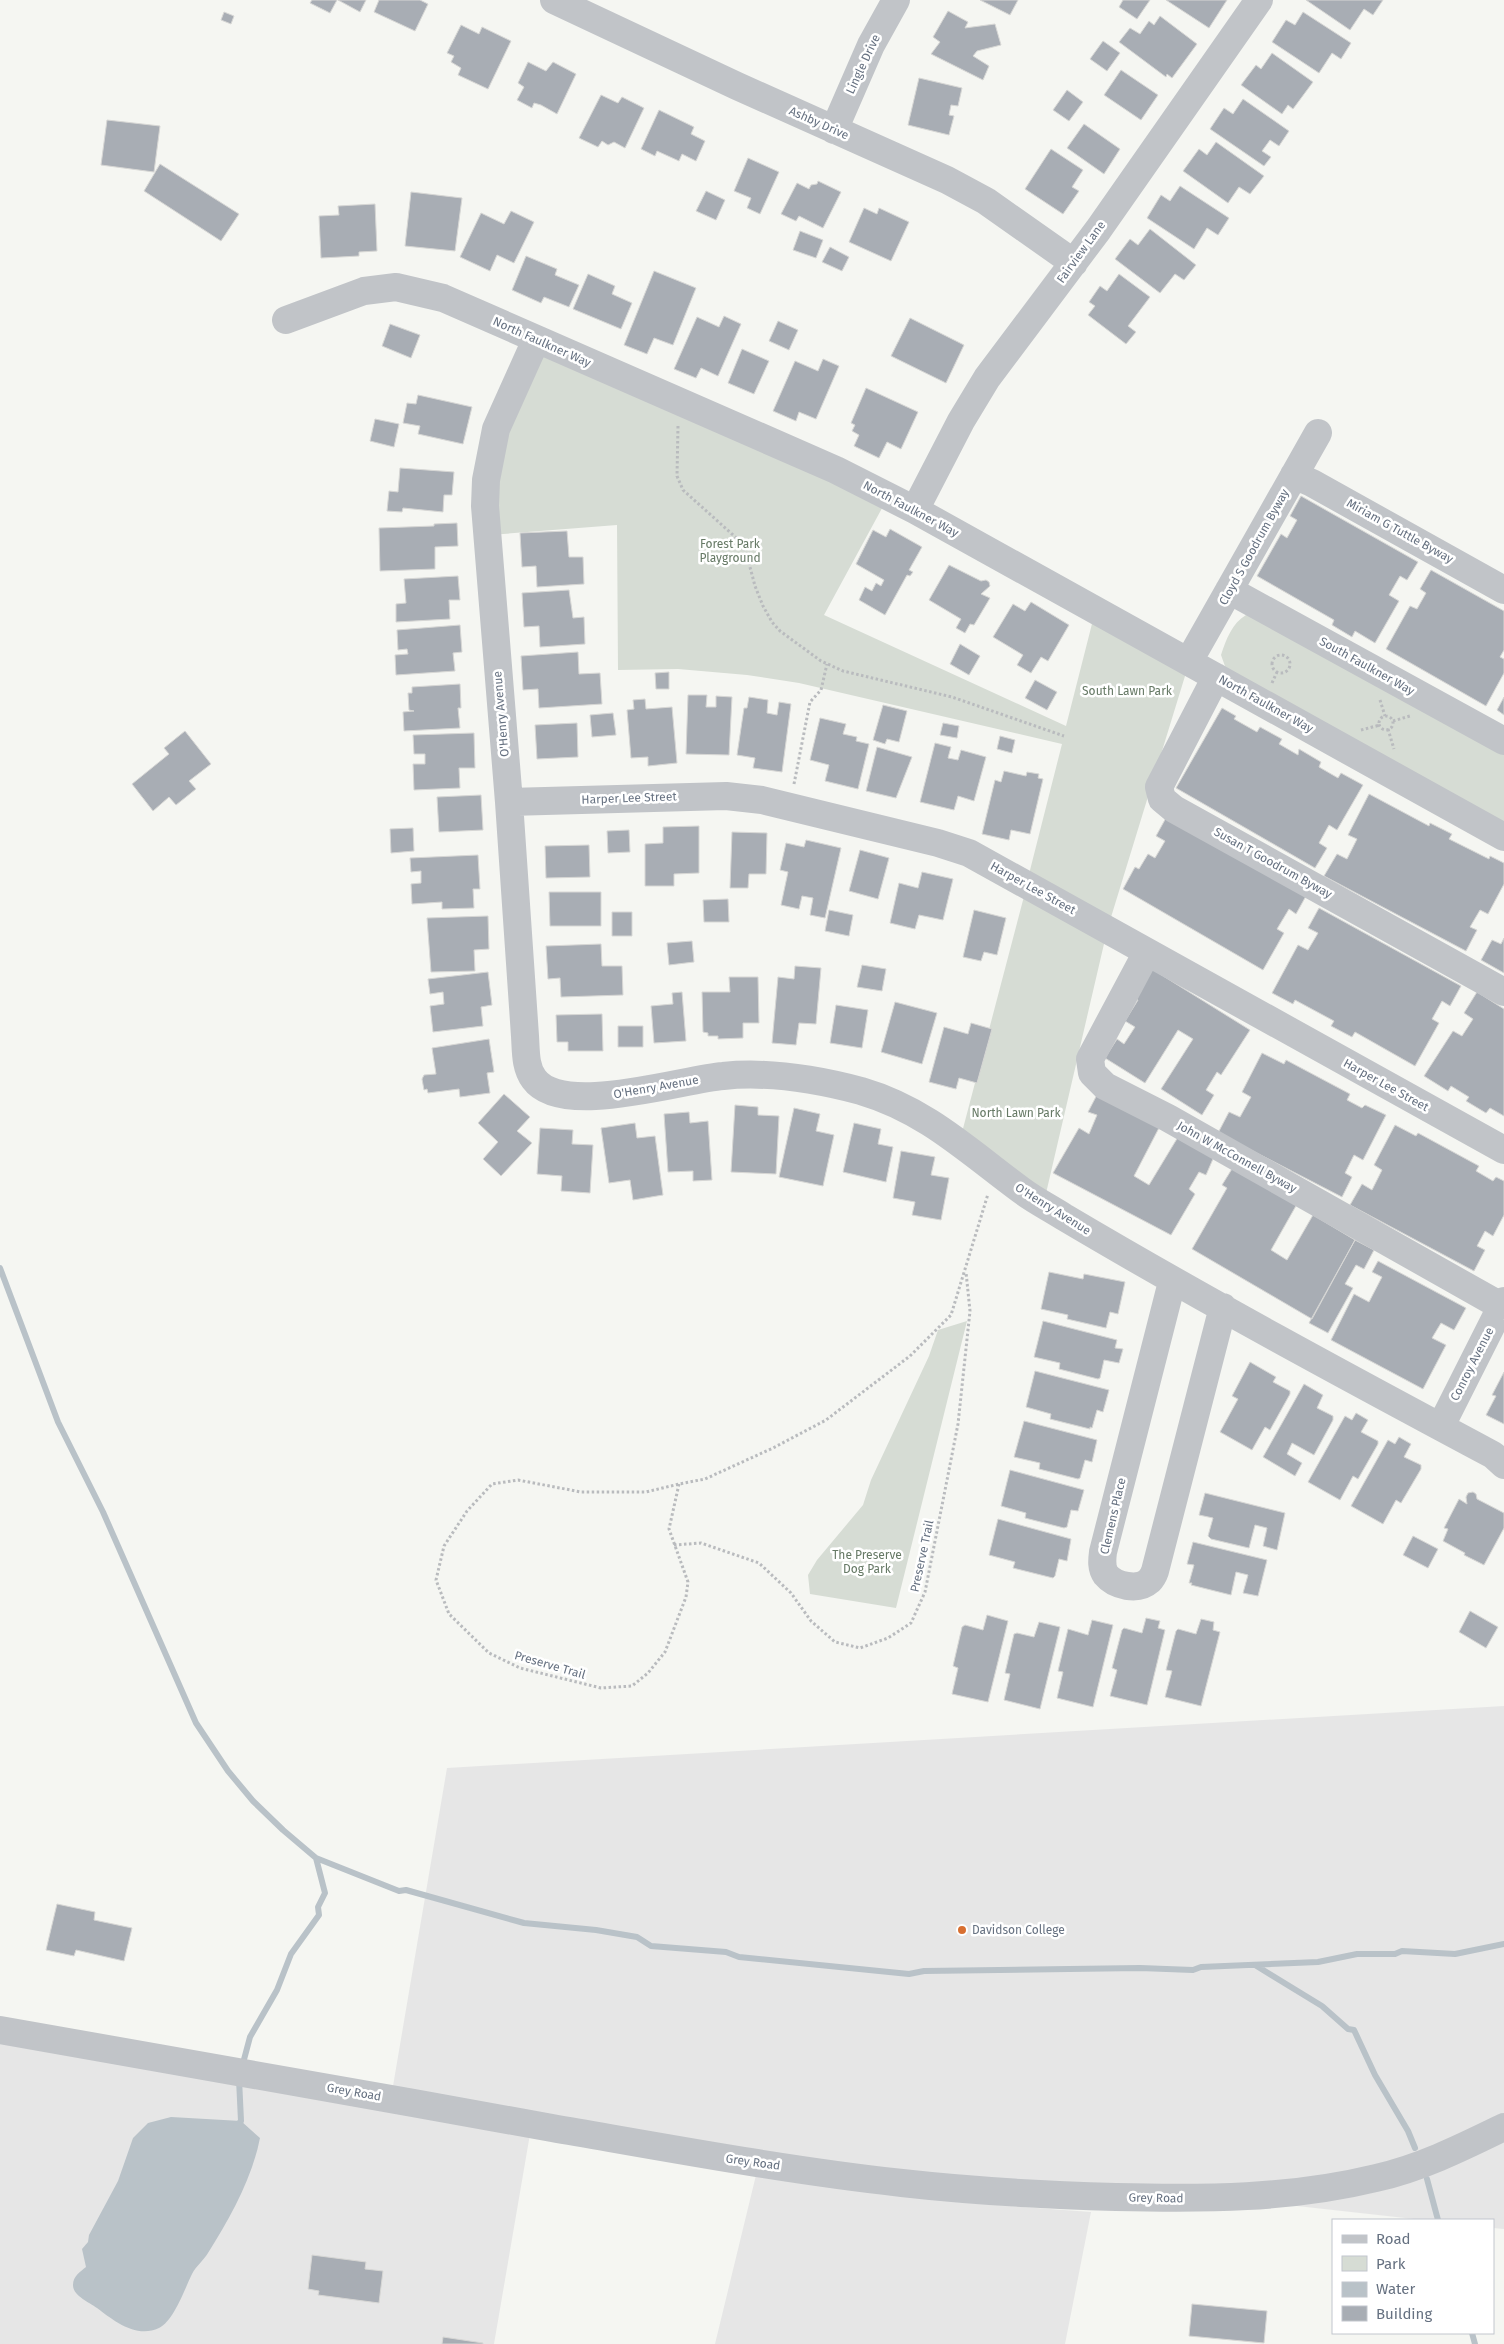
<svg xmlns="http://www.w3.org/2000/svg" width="1504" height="2344" viewBox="0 0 1504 2344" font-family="'Fira Sans',sans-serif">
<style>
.built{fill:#e6e6e6}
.green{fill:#d6dcd4}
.water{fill:#b9c2c8}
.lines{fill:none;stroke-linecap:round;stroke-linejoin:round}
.stream{stroke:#b9c2c8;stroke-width:6}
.building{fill:#a8adb4;stroke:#d7d7d5}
.path{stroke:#b9bbbe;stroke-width:3;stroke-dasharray:2.5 2.5;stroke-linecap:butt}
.minor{stroke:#c1c4c8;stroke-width:28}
.poi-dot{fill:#d86f30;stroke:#fff;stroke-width:2}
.labels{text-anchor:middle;stroke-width:5;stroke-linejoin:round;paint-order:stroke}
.street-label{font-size:12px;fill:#667181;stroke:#fff}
.park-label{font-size:12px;fill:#667965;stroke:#fff}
.poi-label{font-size:12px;fill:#667181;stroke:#fff;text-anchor:start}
</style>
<rect width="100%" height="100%" fill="#f5f6f2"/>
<path class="built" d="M1504,1706V2229L1493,2228V2220H1423L1188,2194L917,2179L392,2092L447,1768Z
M0,2040L530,2134L494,2344H0Z
M757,2171L956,2202L1091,2212L1065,2344H715Z"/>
<path class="green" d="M537,343L887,499L824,615L1066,726L1095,612L1189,663L1108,927L1027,882L1062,744L799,683L747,675L678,669L618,670L617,525L490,535L488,480Z
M1246,615L1255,616L1504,754V824L1226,669L1221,655C1226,640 1232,623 1246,615Z
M1027,885L1107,931L1044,1202L960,1140Z
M967,1321L896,1608L810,1594L808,1575L817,1560L863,1505L871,1480L929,1356L938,1330Z"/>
<path class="water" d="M171,2117L241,2121L260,2138C252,2179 230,2218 208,2253C204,2260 196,2266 192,2274C185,2288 174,2321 159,2328C136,2339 113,2320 97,2308C89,2302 73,2296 73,2285C73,2276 80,2272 86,2267L82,2249L88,2242L89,2235L118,2181L133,2138L148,2123Z"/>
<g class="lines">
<path class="stream" d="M0,1268L58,1422L103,1512L196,1723L228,1771L253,1801L283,1830L316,1858L399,1891L406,1890L524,1923L596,1930L637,1937L651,1946L726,1952L739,1957L909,1974L924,1971L1140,1968L1193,1970L1201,1967L1318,1962L1357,1954H1395L1402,1951L1455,1954L1504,1944
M1255,1965L1322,2006L1348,2029L1354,2030L1375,2075L1408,2131L1415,2148
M242,2067L250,2037L277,1990L291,1954L319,1915L318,1907L325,1893L316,1858
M236,2127L241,2121L239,2079
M1427,2179L1438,2220
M1472,2333L1475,2344"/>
</g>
<path class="building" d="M312,0H337L330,13L310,3Z
M338,0H366L360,12Z
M379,0H420L428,4L415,31L374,12Z
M980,0H1018L1010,15Z
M1123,0H1150L1137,19L1119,7Z
M1166,0H1227L1209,28Z
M1306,0H1383L1373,15L1364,9L1350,30Z
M948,11L968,22L965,28L995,24L1001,45L977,51L973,56L989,66L983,80L931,54L940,42L933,37Z
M224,12L234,16L231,24L221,20Z
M1303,12L1351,43L1341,59L1332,53L1319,73L1272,42L1286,20L1295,25Z
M1160,16L1197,44L1172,78L1167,74L1166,77L1119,42L1130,28L1140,34L1149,21L1154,25Z
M461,25L479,34L482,27L511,41L488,89L458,75L461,68L451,62L454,56L447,53Z
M1103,41L1120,53L1107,71L1090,59Z
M1272,53L1313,82L1293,109L1288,105L1282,114L1241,85L1256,65L1261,69Z
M528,62L546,71L553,62L576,74L557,114L541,105L534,103L532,108L517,100L524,87L518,83Z
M1121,70L1158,95L1141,120L1104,95Z
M919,78L962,88L958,106L951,105L949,115L954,116L949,135L908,125Z
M1067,90L1083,102L1069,121L1053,110Z
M601,95L618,103L622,97L644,108L625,148L614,142L608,145L602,141L598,147L579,138Z
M1243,99L1289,131L1279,146L1270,140L1262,151L1271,157L1264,166L1210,129L1224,108L1233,114Z
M659,110L694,127L691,134L705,141L696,161L682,154L679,161L657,151L655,156L641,149Z
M107,120L160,126L154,172L101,165Z
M1084,124L1120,149L1104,174L1067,148Z
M1216,142L1264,176L1250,194L1239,187L1228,203L1183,171L1199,149L1207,155Z
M1051,149L1083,170L1072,187L1079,191L1063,214L1025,189Z
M748,158L779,172L760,214L747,208L751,198L734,191Z
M160,164L239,214L221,241L144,191Z
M818,181L841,192L823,228L799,216L796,221L781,214L797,183L809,189L811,185L817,184Z
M1180,186L1229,218L1218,235L1207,228L1194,249L1147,218L1161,195L1170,201Z
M706,191L725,200L716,220L696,211Z
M411,192L462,198L455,251L405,246Z
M375,204L377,251L359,252V256L321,258L319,216L339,215L338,206Z
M864,208L877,214L879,208L909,222L891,261L849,242Z
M511,211L534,222L514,263L497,255L490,271L460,257L481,213L504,224Z
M1150,229L1196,265L1184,280L1175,274L1160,293L1115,259L1130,239L1138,245Z
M800,231L823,240L816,258L793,250Z
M830,247L849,257L842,271L822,262Z
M526,256L557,269L555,275L579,285L569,307L544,297L541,303L512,290Z
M654,271L696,288L673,345L654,338L647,354L624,345Z
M588,274L615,286L612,294L632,303L621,329L573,309Z
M1119,274L1150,297L1128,326L1136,332L1126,344L1088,315L1095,306L1089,302L1100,286L1107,291Z
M724,316L741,324L718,376L701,368L696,378L674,369L697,317L719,327Z
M910,318L964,345L946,383L891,356Z
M778,321L798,330L789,350L769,341Z
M390,324L420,335L411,358L382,346Z
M742,349L769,361L754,394L728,383Z
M823,359L839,366L816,419L799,412L796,421L773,411L795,361L818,371Z
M866,388L918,412L901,449L887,442L879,458L854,446L859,435L852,431L855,425L851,423Z
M418,395L472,407L463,444L418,434L420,426L403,423L407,403L416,404Z
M375,419L399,424L394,447L370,441Z
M400,468L454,472L452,495H444L443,512L403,508L402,512L387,511L389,491L398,492Z
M1301,496L1418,562L1407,580L1400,576L1389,595L1399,601L1375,643L1355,631L1352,637L1332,625L1334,620L1257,576L1281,534L1287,538L1297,520L1290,516Z
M457,523L458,546L435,547V569L380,571L379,528L434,526V524Z
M890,529L922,547L909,570L913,572L910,576L907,575L885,615L859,600L865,587L872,591L876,583L881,586L884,580L856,564L873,530L886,537Z
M567,531L569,557H583L584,584L537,587L536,566L522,567L520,533Z
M949,565L981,581L986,580L989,582L990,586L981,594L990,598L974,625L970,624L965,633L956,628L961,619L929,600Z
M1431,570L1504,611V650L1500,657L1504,659V673L1486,706L1386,649L1410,606L1417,609L1426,593L1420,589Z
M458,576L460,600H449L450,619L396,622V604L406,603L404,579Z
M569,590L573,618L584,617L585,644L540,647L539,626L524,627L522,593Z
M1031,602L1069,625L1048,661L1041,657L1031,673L1017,665L1023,655L993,637L1013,604L1025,611Z
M460,625L462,652L453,653L455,671L396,675L395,655L408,654L407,649L398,650L397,630Z
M960,644L980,656L969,675L950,664Z
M578,652L579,674L600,673L602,704L539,708L538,689L523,690L521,656Z
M669,672V689H656L655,673Z
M1035,680L1057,692L1047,710L1025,698Z
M460,684L461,708H458L460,728L404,731L403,712L414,711L409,710L408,693H412V687Z
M688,695H707L706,707H716V696L732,697L729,755L686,754Z
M749,697L768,700L767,713L777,715L779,702L791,704L782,772L753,768L755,758L737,755L744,708H747Z
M1504,697V715L1497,710Z
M645,699L646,709L672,707L677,763L648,766V757L631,758L627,710L634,709L633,700Z
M883,705L907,711L899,742L887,739L885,744L873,740Z
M1222,708L1236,716L1234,719L1257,732L1260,727L1282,739L1279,744L1298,755L1299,749L1321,762L1319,767L1338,778L1341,773L1363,785L1337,830L1329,825L1319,843L1327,848L1315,868L1176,788Z
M613,713L616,735L592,737L590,715Z
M820,718L846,724L843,734L857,737L856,741L869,744L858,789L825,781L829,765L810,760Z
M577,723L578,757L537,759L535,725Z
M943,723L959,726L957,738L940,735Z
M185,731L211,764L189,781L196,789L176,805L169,797L153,811L132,784L169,754L164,748Z
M474,733L475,768H459L460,788L414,790L413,764H425V754H414L413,735Z
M1000,736L1015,740L1012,753L997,749Z
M935,743L951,747L948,758L958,760L961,750L986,757L974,801L958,796L954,810L920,802Z
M877,747L912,757L896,798L866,791Z
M1004,771L1026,776L1027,772L1039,774L1038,778L1043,779L1030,834L1011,830L1009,840L982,834L995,780L1001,782Z
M1369,794L1429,826L1430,823L1452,834L1449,839L1489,859L1490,856L1504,863V884L1488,914L1480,910L1470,927L1477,930L1466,951L1324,876L1337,854L1347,859L1357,839L1348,835Z
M481,795L483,830L439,832L437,797Z
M1167,816L1306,896L1296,914L1289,909L1277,929L1284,933L1263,970L1123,889L1135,867L1139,869L1148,854L1155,858L1165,841L1156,836Z
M699,826V873L674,874V886H645V844L663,843V827Z
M413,828L414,851L391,853L390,829Z
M629,830L630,852L608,853L607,831Z
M732,832L767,833L766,874H749L748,888H730Z
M806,840L841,848L825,918L810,915L813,898L802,896L799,909L781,905L788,872L780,870L786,843L804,847Z
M589,845L590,877L546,878L545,846Z
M860,850L889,858L878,899L849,891Z
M478,855L480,889H473L474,908L442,909V902L412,904L411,884L421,883V871L411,872L410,858Z
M922,872L953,879L943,920L919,915L915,929L890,923L899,883L918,888Z
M549,892H601V926H550Z
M728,899L729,922H704L703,900Z
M1319,908L1461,986L1450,1006L1442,1001L1432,1019L1439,1023L1415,1066L1355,1032L1352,1037L1331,1026L1334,1021L1295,1000L1293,1004L1272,993L1298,945L1308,950L1318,933L1308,928Z
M829,910L853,915L849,936L825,931Z
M974,910L1006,918L997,955L984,952L981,961L963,957Z
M612,912H632V936H612Z
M488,916L489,949L474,950L475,971L431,972L427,918Z
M1504,938V973L1481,960L1492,940L1501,944Z
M692,941L694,962L669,965L667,943Z
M601,944L602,966H622L623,995L561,997L560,978L548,979L546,946Z
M862,965L886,969L882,991L857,987Z
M795,966L821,968L816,1024L799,1023L796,1045L772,1043L778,977L794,979Z
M1152,969L1250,1030L1221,1075L1217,1072L1206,1090L1214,1095L1202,1115L1161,1089L1193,1039L1178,1030L1145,1083L1105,1058L1117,1039L1124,1044L1135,1027L1125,1021L1138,1000L1134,997Z
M488,972L492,1005L481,1007L483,1026L433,1032L430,1006L444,1004L443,992L430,994L428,979Z
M729,977H758L759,1023H743V1038L718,1039V1036H708V1033L703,1032L702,992H730Z
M682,992L686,1041L654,1043L651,1006L673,1004L672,993Z
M1477,992L1504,1009V1116L1490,1108L1486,1113L1466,1101L1469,1097L1451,1086L1448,1091L1424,1076L1453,1031L1462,1036L1473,1019L1464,1013Z
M895,1002L937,1013L922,1064L881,1052Z
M836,1005L868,1010L862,1048L830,1043Z
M602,1014L603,1051H568V1042H557L556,1015Z
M971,1023L992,1029L977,1083L959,1078L956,1089L929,1082L944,1027L968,1034Z
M618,1026H643V1047H618Z
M489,1039L494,1072L487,1073L490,1093L460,1097L459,1089L428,1093L427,1089L424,1090L422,1079L424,1075L436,1074L432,1048Z
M1262,1053L1284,1064L1286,1060L1350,1094L1347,1100L1362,1108L1365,1105L1386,1115L1363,1160L1354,1155L1345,1173L1352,1177L1342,1197L1218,1133L1229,1112L1240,1117L1251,1097L1242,1092Z
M1100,1089L1161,1124L1134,1176L1149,1185L1178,1137L1216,1152L1206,1175L1199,1172L1189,1189L1195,1194L1171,1235L1053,1173L1079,1128L1089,1134L1097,1115L1088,1112Z
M504,1094L530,1117L517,1131L532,1143L501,1176L483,1159L498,1142L478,1123Z
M735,1105L758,1107V1115L779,1116L776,1174L731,1172Z
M794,1108L820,1114L816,1131L834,1135L823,1186L779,1177Z
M689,1112L690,1123L708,1121L712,1180L693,1181V1171L668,1172L664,1114Z
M635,1123L637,1138L655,1136L663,1195L633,1200L630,1180L609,1183L601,1128Z
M854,1123L881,1129L878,1144L893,1147L886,1182L843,1172Z
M1395,1125L1416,1136L1418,1133L1479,1166L1476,1171L1493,1181L1496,1177L1504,1181V1215L1493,1236L1485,1231L1477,1246L1485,1250L1474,1271L1350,1205L1362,1184L1372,1190L1382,1170L1374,1165Z
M540,1128L573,1130L572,1144L593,1145L590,1193L561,1191L562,1176L537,1174Z
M901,1151L935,1157L931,1175L949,1178L941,1220L912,1215L915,1202L893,1198Z
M1235,1164L1297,1204L1271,1250L1287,1260L1313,1215L1355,1240L1312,1319L1192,1249L1227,1188L1222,1185Z
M1355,1240L1374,1250L1364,1269L1356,1265L1345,1284L1353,1288L1328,1333L1309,1323Z
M1378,1261L1466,1308L1454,1330L1441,1323L1432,1338L1446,1345L1423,1389L1331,1340L1354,1294L1369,1302L1382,1277L1372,1272Z
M1049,1272L1083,1279L1084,1274L1125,1282L1118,1314L1110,1312L1106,1328L1067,1319L1068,1315L1041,1309Z
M1043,1321L1117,1340L1115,1348L1123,1349L1119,1363L1104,1360L1100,1378L1098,1379L1059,1369L1060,1363L1034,1357Z
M1250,1362L1276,1377L1273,1382L1290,1391V1394L1270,1430L1265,1427L1252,1450L1220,1432L1238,1399L1232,1396Z
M1035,1371L1109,1390L1103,1412L1097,1410L1092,1428L1090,1427V1429L1050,1419L1051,1414L1026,1407Z
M1504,1372V1424L1486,1415L1496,1396L1492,1395Z
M1304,1384L1323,1395L1317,1408L1333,1416V1420L1314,1455L1292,1443L1287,1454L1302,1463L1295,1476L1263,1457Z
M1356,1413L1368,1420L1361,1432L1378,1441V1444L1358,1479L1353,1476L1340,1500L1308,1482L1345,1416L1352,1420Z
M1024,1421L1097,1440L1092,1462L1085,1460L1080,1478L1078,1479L1039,1469L1040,1463L1014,1457Z
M1399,1437L1411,1444L1404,1457L1421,1465V1469L1401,1503L1396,1500L1383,1524L1351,1506L1388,1440L1395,1444Z
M1010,1470L1084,1490L1078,1511L1071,1510L1067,1527L1064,1528L1025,1518L1026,1513L1001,1506Z
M1473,1492L1476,1494L1477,1499L1504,1513V1528L1484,1565L1464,1555L1465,1553L1443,1541L1448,1529L1444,1528L1459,1499L1467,1504L1466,1497L1468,1493Z
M1205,1493L1285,1513L1277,1550L1263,1546L1267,1528L1255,1525L1249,1548L1211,1539L1208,1536L1213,1518L1199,1515Z
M998,1519L1071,1539L1067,1561L1059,1559L1055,1576L1053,1578L1013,1568L1015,1562L989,1555Z
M1413,1536L1438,1549L1428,1568L1403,1555Z
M1193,1542L1267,1560L1258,1596L1243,1593L1248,1575L1236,1572L1231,1595L1191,1585L1192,1583H1189L1194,1565L1187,1564Z
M1470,1611L1498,1627L1486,1648L1459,1632Z
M987,1615L1008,1621L988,1702L952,1694L958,1668L953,1666L962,1627L965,1625L983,1630Z
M1146,1618L1160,1621L1158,1628L1165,1630L1147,1705L1110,1696L1117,1670L1112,1668L1122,1630L1124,1628L1142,1633Z
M1201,1619L1214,1622L1213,1630L1220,1632L1201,1706L1165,1697L1172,1671L1166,1670L1176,1631L1178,1629L1196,1634Z
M1092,1620L1113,1625L1093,1707L1057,1698L1063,1672L1058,1671L1068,1629L1088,1635Z
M1039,1622L1060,1627L1040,1709L1004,1700L1010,1674L1005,1673L1014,1634L1017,1633L1034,1637Z
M57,1904L95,1912L94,1920L132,1928L124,1961L76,1950L74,1956L46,1950Z
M312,2255L366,2262L365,2269L383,2271L379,2303L318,2295L319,2291L308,2289Z
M1192,2304L1267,2311L1264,2343L1189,2336Z
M443,2337L483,2343V2344H442Z"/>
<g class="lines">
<path class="path" d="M678,426L677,476L683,490L742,543L746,552L755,586L763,606L772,622L780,631L821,661L843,671L952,697L1064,736
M1272 664a9 9 0 1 1 18 0a9 9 0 1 1-18 0Z
M1272,683L1277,672
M1380,700L1385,716
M1379 723a7 7 0 1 1 14 0a7 7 0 1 1-14 0Z
M1393,721L1410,716
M1388,729L1394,749
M1361,730L1380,725
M794,784L810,702L821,690L827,664
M679,1484L669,1529L688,1582L686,1597L665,1652L648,1673L632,1686L601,1688L520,1668L489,1653L449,1614L436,1580L444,1546L467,1511L492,1484L518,1480L581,1492H646L679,1484L705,1479L773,1448L826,1420L910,1356L951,1315L988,1194
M674,1545L701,1543L759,1563L791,1593L811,1621L835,1642L860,1648L888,1638L911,1623L925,1592L958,1424L970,1311L966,1272"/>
<path class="minor" d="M554,0L737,86L947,180L986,201L1074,263
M834,130L871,45L896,0
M286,320L364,291L396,287L443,298L836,470L915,510L1504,837
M536,340L496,429L486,480L485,506L509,802L525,1036C526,1051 525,1067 534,1079C562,1118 683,1079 723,1076C770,1071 816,1079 861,1091C926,1110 968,1151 1021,1190C1034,1200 1050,1208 1064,1217C1204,1300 1349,1378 1493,1455L1504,1465
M1294,475L1312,483L1504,590
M915,510L961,421L987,378L1098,230L1259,0
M1229,590L1504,741
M1189,661L1318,433
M1216,677L1159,787L1162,799L1174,809L1504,992
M509,802L726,796L762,800L938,843L969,853L1504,1150
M1147,952L1090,1059L1092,1073L1105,1086L1168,1118L1501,1306
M1172,1282L1103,1552C1102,1560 1101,1568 1106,1575C1115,1586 1138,1591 1149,1581C1152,1578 1154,1574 1155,1571L1223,1307
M1441,1426L1504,1301
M0,2030C184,2061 368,2095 552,2128C668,2148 785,2170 902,2183C973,2191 1045,2195 1116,2197C1204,2199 1290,2199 1376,2178C1421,2168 1463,2147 1504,2127"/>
</g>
<circle class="poi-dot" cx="962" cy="1930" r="5"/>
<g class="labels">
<g class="street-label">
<text transform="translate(863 64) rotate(-65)" y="4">Lingle Drive</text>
<text transform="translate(819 123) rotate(24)" y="4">Ashby Drive</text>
<text transform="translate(1081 252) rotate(-54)" y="4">Fairview Lane</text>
<text transform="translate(542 342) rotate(24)" y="4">North Faulkner Way</text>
<text transform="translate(911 509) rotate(28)" y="4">North Faulkner Way</text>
<text transform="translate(1400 531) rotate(29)" y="4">Miriam G Tuttle Byway</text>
<text transform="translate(1254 547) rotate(-61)" y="4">Cloyd S Goodrum Byway</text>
<text transform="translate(1367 666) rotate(29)" y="4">South Faulkner Way</text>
<text transform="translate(1266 704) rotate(29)" y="4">North Faulkner Way</text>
<text transform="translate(501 714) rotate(-95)" y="4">O'Henry Avenue</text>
<text transform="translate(629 798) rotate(-2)" y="4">Harper Lee Street</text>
<text transform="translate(1273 863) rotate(29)" y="4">Susan T Goodrum Byway</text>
<text transform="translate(1033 888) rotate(29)" y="4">Harper Lee Street</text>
<text transform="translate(1386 1085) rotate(29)" y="4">Harper Lee Street</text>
<text transform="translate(656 1087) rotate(-10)" y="4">O'Henry Avenue</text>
<text transform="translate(1237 1157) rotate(29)" y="4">John W McConnell Byway</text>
<text transform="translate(1053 1209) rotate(32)" y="4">O'Henry Avenue</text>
<text transform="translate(1472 1364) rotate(-63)" y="4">Conroy Avenue</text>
<text transform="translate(1113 1516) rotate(-77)" y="4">Clemens Place</text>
<text transform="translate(922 1556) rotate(-78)" y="4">Preserve Trail</text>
<text transform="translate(550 1665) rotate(16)" y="4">Preserve Trail</text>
<text transform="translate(354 2092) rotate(10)" y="4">Grey Road</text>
<text transform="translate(753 2162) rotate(8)" y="4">Grey Road</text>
<text transform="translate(1156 2198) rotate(1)" y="4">Grey Road</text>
</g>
<g class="park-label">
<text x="730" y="548">Forest Park<tspan x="730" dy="14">Playground</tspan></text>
<text x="1127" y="695">South Lawn Park</text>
<text x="1016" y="1117">North Lawn Park</text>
<text x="867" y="1559">The Preserve<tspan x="867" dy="14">Dog Park</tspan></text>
</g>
<g class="poi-label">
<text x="972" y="1934">Davidson College</text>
</g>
</g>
<rect x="1332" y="2219" width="162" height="115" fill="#ffffff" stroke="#c2c6cd"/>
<rect x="1342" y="2235" width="25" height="8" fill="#c1c4c8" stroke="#c2c6cd"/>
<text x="1376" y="2244" font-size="15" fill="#667181">Road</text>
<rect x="1342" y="2256" width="25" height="15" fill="#d6dcd4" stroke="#c2c6cd"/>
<text x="1376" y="2269" font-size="15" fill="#667181">Park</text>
<rect x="1342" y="2282" width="25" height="15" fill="#b9c2c8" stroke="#c2c6cd"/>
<text x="1376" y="2294" font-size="15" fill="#667181">Water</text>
<rect x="1342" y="2306" width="25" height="15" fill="#a8adb4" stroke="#c2c6cd"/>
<text x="1376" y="2319" font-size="15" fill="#667181">Building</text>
</svg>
